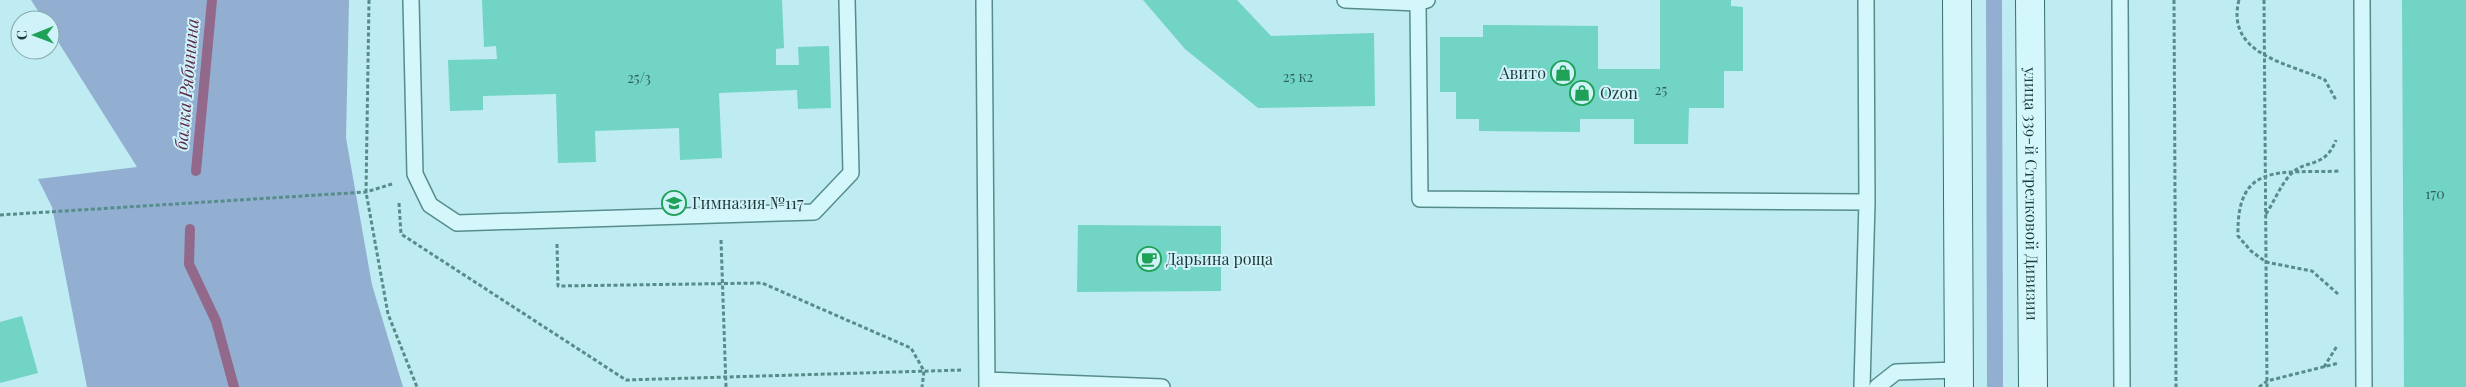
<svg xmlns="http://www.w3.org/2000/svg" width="2466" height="387" viewBox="0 0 2466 387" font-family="'Playfair Display',serif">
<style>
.green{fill:#92afd2}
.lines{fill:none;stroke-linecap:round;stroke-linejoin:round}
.stream{stroke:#93698b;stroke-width:10}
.building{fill:#71d4c5}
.lane-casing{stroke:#568d8b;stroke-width:18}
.secondary-casing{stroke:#396f6b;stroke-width:30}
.path{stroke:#568d8b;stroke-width:3;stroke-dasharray:4 2.5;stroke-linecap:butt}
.lane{stroke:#d4f7fc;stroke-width:15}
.secondary{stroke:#d4f7fc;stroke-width:28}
.labels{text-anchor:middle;stroke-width:4;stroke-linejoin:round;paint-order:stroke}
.number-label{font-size:14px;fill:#31615c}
.poi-label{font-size:16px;fill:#1c3b39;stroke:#d0f3f9;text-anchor:start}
.street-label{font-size:16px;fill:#1c3b39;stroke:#d0f3f9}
.water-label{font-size:18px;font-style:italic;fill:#5c294a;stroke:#d0f3f9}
</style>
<rect width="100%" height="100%" fill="#bfebf2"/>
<path class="green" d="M31,0H349L346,138L372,285L403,387H87L52,207L38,179L137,167L50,29V20H44Z
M1986,0H2002L2003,387H1987Z"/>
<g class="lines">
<path class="stream" d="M196,171L212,0
M190,229L189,264L216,321L234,387"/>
</g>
<path class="building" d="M482,0H782L784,48L776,49V65H799L798,47L829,46L831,108L798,109L797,90L719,93L722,158L680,160L679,128L595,131L596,162L558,163L556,94L483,96V110L450,111L448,60L497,59L496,46L484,47Z
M1143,0H1237L1271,36L1374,33L1375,106L1258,108L1185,49Z
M1660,0H1731V6L1743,7V71H1724V108H1689L1688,144H1634V119H1580V132L1479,131V119H1456V92H1440V37H1483V25L1598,26V69H1660Z
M2402,0H2466V387H2404Z
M1078,225L1221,226V291L1077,292Z
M22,316L38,373L0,383V322Z"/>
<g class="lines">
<defs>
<path id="lane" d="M411,0L415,174L430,205L457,223L814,212L851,173L847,0
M984,0L987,387
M1345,0L1418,3L1427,0
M2120,0L2122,387
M2362,0L2364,387
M1418,3L1420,199L1867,202
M987,380L1162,387
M1862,387L1867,202L1866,0
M1877,387L1896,372L1958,370"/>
<g id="secondary">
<path d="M1957,0L1959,387"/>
<path id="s1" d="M2030,0L2033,387"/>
</g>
</defs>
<use href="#lane" class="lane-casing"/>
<use href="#secondary" class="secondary-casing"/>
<path class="path" d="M369,0L366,192L388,314L417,387
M2174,0L2176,387
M2239,0C2225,55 2289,63 2325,80L2336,100
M2264,0L2267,387
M399,203L401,234L626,380L963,370
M2266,214C2274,202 2281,184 2291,174C2305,159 2325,169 2336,140
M0,215L366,192L392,184
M721,240L726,387
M557,244L558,286L762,283L911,348L924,371L922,387
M2338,294L2312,271L2266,262L2251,251L2238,236C2236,160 2282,174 2339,171
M2324,367L2337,346
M2259,387L2267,381L2339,363"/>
<use href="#lane" class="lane"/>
<use href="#secondary" class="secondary"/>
</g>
<defs>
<symbol id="shop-ring" viewBox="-11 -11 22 22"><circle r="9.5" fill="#d0f3f9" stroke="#1fa257" stroke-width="1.5"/><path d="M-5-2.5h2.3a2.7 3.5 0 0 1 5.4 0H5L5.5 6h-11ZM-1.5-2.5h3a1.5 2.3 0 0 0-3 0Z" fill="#1fa257"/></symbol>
<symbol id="school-ring" viewBox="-11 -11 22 22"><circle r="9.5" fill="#d0f3f9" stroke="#1fa257" stroke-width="1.5"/><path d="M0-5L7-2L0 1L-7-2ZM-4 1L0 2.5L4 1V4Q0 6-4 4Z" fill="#1fa257"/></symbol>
<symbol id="cafe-ring" viewBox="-11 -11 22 22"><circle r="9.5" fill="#d0f3f9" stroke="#1fa257" stroke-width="1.5"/><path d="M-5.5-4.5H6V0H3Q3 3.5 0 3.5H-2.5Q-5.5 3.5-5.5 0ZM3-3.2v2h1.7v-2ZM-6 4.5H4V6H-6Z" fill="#1fa257"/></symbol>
</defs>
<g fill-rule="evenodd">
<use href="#shop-ring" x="1549" y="59" width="28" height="28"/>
<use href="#shop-ring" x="1568" y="79" width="28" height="28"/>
<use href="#school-ring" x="660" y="189" width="28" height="28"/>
<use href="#cafe-ring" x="1135" y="245" width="28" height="28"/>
</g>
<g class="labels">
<g class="number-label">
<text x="1298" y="82">25 к2</text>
<text x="639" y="83">25/3</text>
<text x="1661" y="95">25</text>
<text x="2435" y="199">170</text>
</g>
<g class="poi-label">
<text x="1546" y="79" text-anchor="end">Авито</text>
<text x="1600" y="99">Ozon</text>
<text x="692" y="209">Гимназия №117</text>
<text x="1166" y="265">Дарьина роща</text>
</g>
<g class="street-label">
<text dy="6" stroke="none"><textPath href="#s1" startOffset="194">улица 339-й Стрелковой Дивизии</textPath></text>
</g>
<g class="water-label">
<text transform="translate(187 84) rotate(-85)" y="6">балка Рябинина</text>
</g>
</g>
<g transform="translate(35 35) rotate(269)"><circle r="24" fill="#d0f3f9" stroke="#88a9ac"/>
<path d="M0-4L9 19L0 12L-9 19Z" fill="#1fa257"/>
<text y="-8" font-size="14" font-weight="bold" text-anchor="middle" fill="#1c3b39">С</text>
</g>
</svg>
